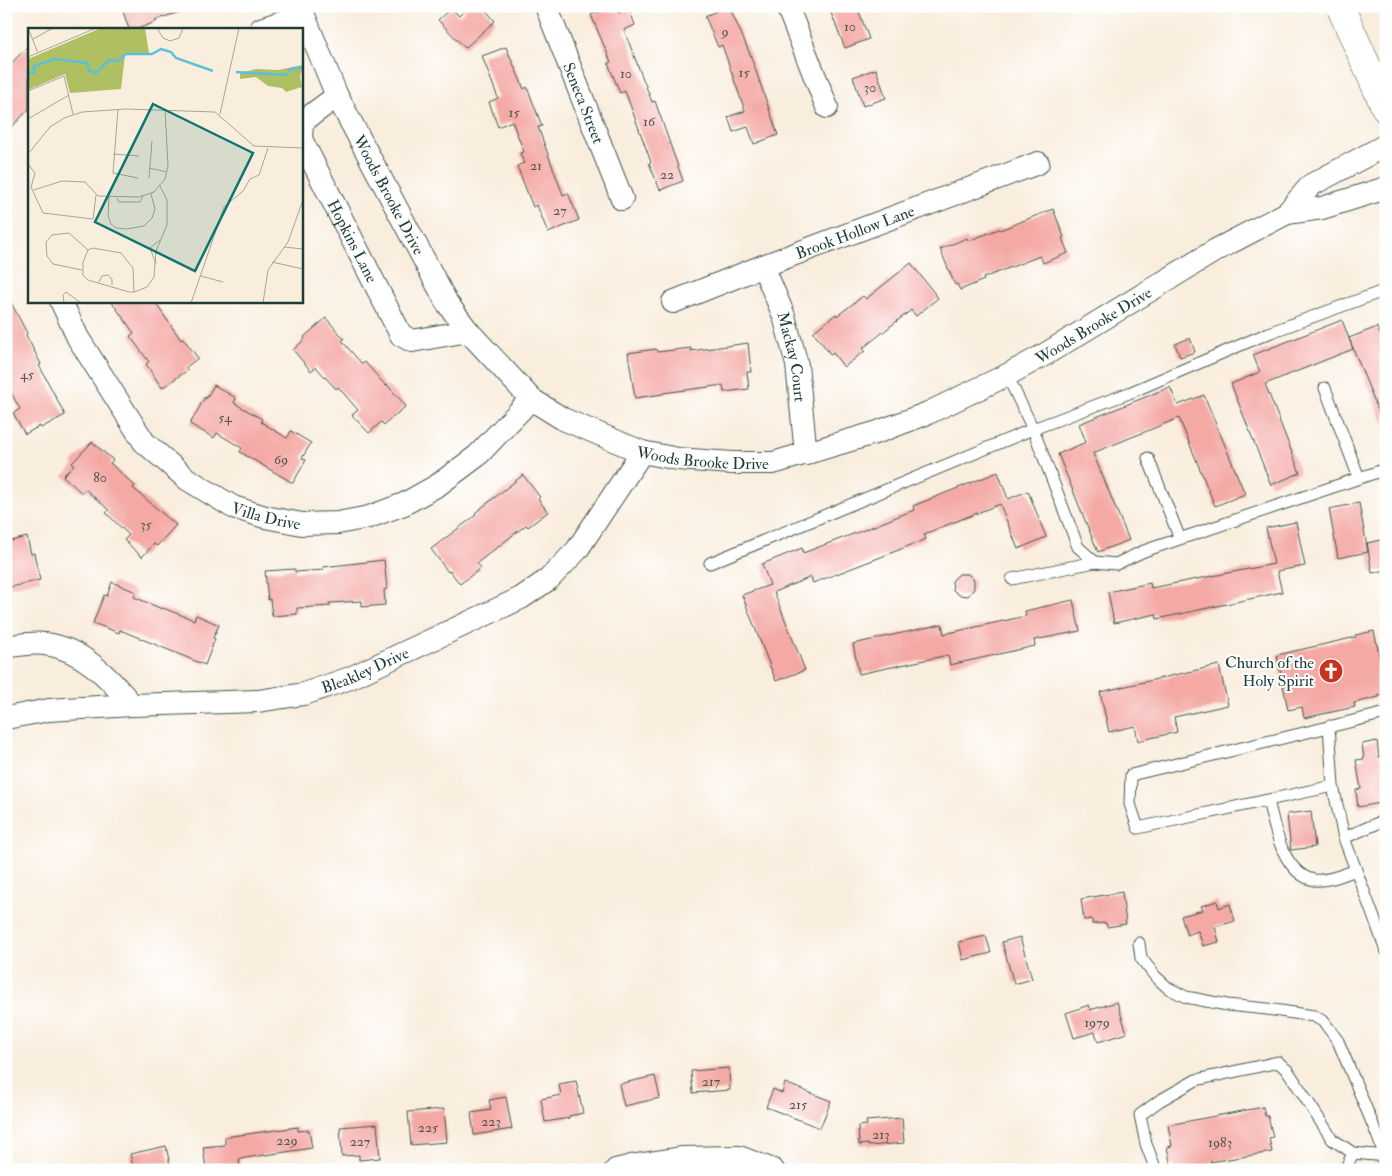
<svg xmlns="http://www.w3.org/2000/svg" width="1392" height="1176" viewBox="0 0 1392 1176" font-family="'IM FELL Double Pica',serif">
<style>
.building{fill:#f4a9a5}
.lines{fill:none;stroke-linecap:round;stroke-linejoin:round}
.service-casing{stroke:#40574d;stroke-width:13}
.minor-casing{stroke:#40574d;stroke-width:24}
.primary-casing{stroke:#40574d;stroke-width:29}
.service{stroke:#fff;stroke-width:11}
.minor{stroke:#fff;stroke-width:22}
.primary{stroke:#fff;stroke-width:28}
.labels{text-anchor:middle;stroke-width:4;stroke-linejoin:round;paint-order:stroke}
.number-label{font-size:14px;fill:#545850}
.street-label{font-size:16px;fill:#1f3d34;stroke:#fff}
.poi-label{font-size:16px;fill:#1f3d34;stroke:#fff;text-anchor:end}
.inset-river{fill:none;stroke:#5cc0da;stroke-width:2.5}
.inset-road{fill:none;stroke:#a2a799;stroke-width:1}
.view{fill:#0f766e;fill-opacity:0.15;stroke:#0f766e;stroke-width:2.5}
.inset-edge{fill:none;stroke:#1f3d34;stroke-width:2.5}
</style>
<rect width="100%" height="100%" fill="#fff"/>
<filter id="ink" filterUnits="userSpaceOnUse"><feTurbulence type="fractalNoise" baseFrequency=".02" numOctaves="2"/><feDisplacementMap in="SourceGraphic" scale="10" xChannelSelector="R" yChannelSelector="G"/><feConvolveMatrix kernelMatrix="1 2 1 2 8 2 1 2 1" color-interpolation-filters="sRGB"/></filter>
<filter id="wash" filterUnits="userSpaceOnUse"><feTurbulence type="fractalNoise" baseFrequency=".0096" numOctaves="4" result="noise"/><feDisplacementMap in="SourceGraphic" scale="20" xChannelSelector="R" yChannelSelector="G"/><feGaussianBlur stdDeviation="1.12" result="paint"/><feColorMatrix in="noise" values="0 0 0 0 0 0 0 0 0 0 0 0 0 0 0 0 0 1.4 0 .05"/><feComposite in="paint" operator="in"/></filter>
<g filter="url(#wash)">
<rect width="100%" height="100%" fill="#f9eddd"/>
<g id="blocks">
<path class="building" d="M121,6H189V9L155,20L156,22L137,29H129Z
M469,6H482L495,21L465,48L438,20L451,8L459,16Z
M613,6H615L618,13L629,8L635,25L624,30L652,102L655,101L683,181L660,190L649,163L651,162L625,91L620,93L608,63L611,62L591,15Z
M729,6L750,54L778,135L754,144L748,127L733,132L728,117L745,111L722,45L718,47L705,16Z
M851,6H857L869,39L845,48L831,13Z
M29,45V109L6,133V69Z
M506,47L524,89L527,87L542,126L538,127L563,195L568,193L579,220L548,233L537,205L533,207L517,166L524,163L520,153L524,152L512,121L498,127L489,102L498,98L482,56Z
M876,69L886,98L863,106L853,77Z
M1053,209L1064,237L1062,238L1068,253L1043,263L1040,256L983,278L984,280L960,290L957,284L955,285L940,249L967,238L968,241L999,229L1000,230Z
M911,263L938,298L916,316L911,310L863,348L865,351L844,367L833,353L831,355L813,332L836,314L837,316L863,296L866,299Z
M6,293L27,333L26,335L41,364L39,365L65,415L41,428L40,426L25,434L13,413L20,409L6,384Z
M111,301H154L181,340L183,338L198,358L185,368L188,370L162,388L146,364L149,362L130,336L134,333Z
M326,318L344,339L342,341L362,364L365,362L386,386L387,385L406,406L384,425L381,422L369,433L352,415L358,410L338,387L336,389L316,367L311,371L293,350L305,339L304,337Z
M1342,320L1353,349L1265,384L1300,473L1271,485L1231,384L1260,372L1253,355Z
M1377,327L1386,349L1385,428L1349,338Z
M1190,338L1195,352L1180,357L1175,344Z
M748,343L751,372H747L749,389L724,392L723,385L663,393V394L635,398L628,353L656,349L657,352L691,348V351Z
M214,385L236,398L234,403L262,419L261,422L287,438L291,431L311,443L302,458L306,460L293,483L240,452L242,448L217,433L214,438L190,424L205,397L206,399Z
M1170,387L1178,405L1204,395L1245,494L1215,506L1179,418L1093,453L1129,540L1098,552L1058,454L1086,442L1079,424Z
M92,442L113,460L110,463L135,486L133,488L176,525L157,546L154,544L142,557L124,540L129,535L106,513L109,510L85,489L82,493L63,476L74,465L72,463Z
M998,472L1008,499L1028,491L1046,537L1018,549L1000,504L924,534L926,539L881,557L813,583L811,577L774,592L805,670L776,681L742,595L770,585L762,564L802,548L803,553L869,528L914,510L913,506Z
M523,475L540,497L538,499L548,512L528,527L526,525L477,563L481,568L460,584L450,571L448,572L431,549L476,515L475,513Z
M1359,503L1368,552L1338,558L1329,509Z
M1296,522L1305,566L1277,571L1282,592L1157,619L1156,614L1114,623L1108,592L1150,583L1151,588L1274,564L1266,528Z
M27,537L31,554L34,553L40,580L11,587V586L6,587V542Z
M1386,539V570L1372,573L1367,543Z
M384,560L387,589L384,590L385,605L362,607V601L329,603L330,606L297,608V614L272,616L270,599L268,600L265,571L295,569V572L323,570V567Z
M959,574H968L974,580V589L968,596L959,595L953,590L952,581Z
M112,582L136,592L134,597L162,609L163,608L194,620L196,615L219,625L213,638L215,639L205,665L120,630L119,633L93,623L104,595L107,596Z
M1073,600L1080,631L1034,640L1035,646L950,665L948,655L859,674L853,644L942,624L944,634L1026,616L1025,611Z
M1374,631L1386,687V694L1378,696L1379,697L1354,703L1355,707L1304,718L1302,707L1288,710L1277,655L1356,637L1355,635Z
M1219,665L1228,705L1174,717L1177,732L1138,741L1135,726L1109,732L1100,692Z
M1377,741L1379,757L1386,756V802L1358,807L1356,790L1361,789L1356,760L1364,759L1362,744Z
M1311,811L1315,847L1291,850L1287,814Z
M1122,892L1126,924L1107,927L1106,923L1092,924V919L1084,920L1081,899Z
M1217,901L1219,908L1230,904L1235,921L1215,927L1219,942L1203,946L1198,931L1187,935L1181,916L1203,910L1201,906Z
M986,936L991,953L963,960L959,942Z
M1020,937L1032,979L1014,984L1002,942Z
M1117,1002L1127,1033L1098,1042L1095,1032L1074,1038L1066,1013L1089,1005L1090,1010Z
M729,1068L730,1090L693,1093L691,1071Z
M655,1076L660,1098L624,1106L619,1084Z
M576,1081L583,1113L569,1116V1118L545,1122L541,1099L561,1095L559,1084Z
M785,1083L831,1101L820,1128L766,1107L773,1089L782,1093Z
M506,1097L512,1129L474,1135L471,1113L491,1110L489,1100Z
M1263,1107L1265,1116H1268L1273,1137L1269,1138L1272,1152L1210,1162L1211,1166L1187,1170H1175L1174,1165L1171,1166L1167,1147L1172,1146L1168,1125Z
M444,1109L447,1142L411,1145L408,1112Z
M902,1118L904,1143L868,1146V1144L859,1145L858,1126L867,1125L866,1121Z
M377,1124L380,1158L359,1160V1155L342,1156L340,1127Z
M298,1127V1131L309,1130L312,1148L239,1159L240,1166L206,1169L203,1147L225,1145V1137Z
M166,1146L171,1170H134L130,1154Z"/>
</g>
</g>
<g filter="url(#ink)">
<use href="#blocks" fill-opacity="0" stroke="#40574d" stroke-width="1"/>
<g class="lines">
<defs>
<path id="service" d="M1007,375L1033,429L1078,547L1095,562L1116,564L1144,551L1386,469
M1325,388L1359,478
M1148,458L1180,539
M710,563L1033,429L1129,393L1271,332L1386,290
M1012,579L1095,562
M1329,726L1333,786L1344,838L1386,950
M1333,786L1138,828L1130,804L1131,775L1386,713
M1268,800C1274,826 1283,874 1314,880C1327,882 1344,874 1356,870
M1344,838L1378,823L1386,822
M1139,943L1141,958L1155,976L1168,988L1186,997L1227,1005L1267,1009L1314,1016L1324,1022L1338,1041L1376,1132L1385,1156
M1156,1170L1146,1144L1140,1115L1159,1101L1196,1080L1278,1062L1288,1071L1332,1139L1353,1153L1386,1156
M1345,1170L1353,1153"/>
<g id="minor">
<path id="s1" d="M300,6L337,96L447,303L468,331L531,399L563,419L642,452L678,459L732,463H773L878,432L928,413L1007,375L1044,355L1216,250L1287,213L1322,208L1386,188"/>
<path id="s2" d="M546,6L622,199"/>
<path d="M787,6L827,107"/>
<path d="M261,29L303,15"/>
<path id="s3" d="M337,96L302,122L301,139L401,335L412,341L468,331"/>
<path d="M1287,213L1311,185L1386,145"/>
<path id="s4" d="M763,266L784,316L797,365L806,454"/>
<path id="s5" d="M61,301L78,338L144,442L187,479L233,507L265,517L302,524L338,523L369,517L404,504L438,485L477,456L531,399"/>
<path id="s6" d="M673,302L763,266L1038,163"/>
<path d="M6,648L10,646C21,645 34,642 45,644C81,648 110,678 132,705"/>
<path id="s7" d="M6,718L49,710L132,705L258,701L304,694L350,678L521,598L549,579L577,550L642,452"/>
<path d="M616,1170L636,1165L681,1158L739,1157L773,1170"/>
</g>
<path id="primary" d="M1340,6L1386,109"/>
</defs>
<use href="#service" class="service-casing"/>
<use href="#minor" class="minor-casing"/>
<use href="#primary" class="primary-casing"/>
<use href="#service" class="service"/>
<use href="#minor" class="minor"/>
<use href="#primary" class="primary"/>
</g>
</g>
<defs>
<symbol id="church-disc" viewBox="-11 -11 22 22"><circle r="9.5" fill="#c8321e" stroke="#fff"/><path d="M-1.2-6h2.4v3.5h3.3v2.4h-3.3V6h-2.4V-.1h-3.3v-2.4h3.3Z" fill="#fff"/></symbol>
</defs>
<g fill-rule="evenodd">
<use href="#church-disc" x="1317" y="657" width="28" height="28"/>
</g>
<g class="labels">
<g class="number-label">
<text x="850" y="31">10</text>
<text x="725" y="36">9</text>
<text x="744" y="77">15</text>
<text x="626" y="78">10</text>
<text x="870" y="92">30</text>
<text x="514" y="117">15</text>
<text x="649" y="126">16</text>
<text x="536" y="170">21</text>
<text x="667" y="179">22</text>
<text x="560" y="215">27</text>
<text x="27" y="379">45</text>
<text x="225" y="422">54</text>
<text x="281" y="464">69</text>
<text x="100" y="482">80</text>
<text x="146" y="529">35</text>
<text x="1097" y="1027">1979</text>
<text x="711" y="1086">217</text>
<text x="798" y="1109">215</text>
<text x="491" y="1126">223</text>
<text x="428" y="1132">225</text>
<text x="881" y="1139">213</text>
<text x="287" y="1145">229</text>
<text x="360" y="1146">227</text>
<text x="1220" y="1147">1983</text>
</g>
<g class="street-label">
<text dy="6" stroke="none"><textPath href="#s2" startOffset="104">Seneca Street</textPath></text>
<text dy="6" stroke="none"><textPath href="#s1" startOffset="209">Woods Brooke Drive</textPath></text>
<text dy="6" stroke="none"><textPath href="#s6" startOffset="195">Brook Hollow Lane</textPath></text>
<text dy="6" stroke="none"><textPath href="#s3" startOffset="175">Hopkins Lane</textPath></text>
<text dy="6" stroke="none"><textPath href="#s1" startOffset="1065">Woods Brooke Drive</textPath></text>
<text dy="6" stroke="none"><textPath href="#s4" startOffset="96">Mackay Court</textPath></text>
<text dy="6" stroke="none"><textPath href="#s1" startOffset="644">Woods Brooke Drive</textPath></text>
<text dy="6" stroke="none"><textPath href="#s5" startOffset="309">Villa Drive</textPath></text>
<text dy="6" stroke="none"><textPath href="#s7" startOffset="365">Bleakley Drive</textPath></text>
</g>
<g class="poi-label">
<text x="1314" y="668">Church of the<tspan x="1314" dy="18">Holy Spirit</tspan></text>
</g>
</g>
<g transform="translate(28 28)">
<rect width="275" height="275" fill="#f9eddd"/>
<path d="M73,0H117L121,25L97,27L93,61L42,65L37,46L0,62V31ZM275,37L272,49L274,59L258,64L254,60L240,58L228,49L212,51V45L228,41L250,42Z" fill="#afc063"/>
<path class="inset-river" d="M208,44L258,47L263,41L275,39M0,52L1,44L6,45V38L27,31L59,35L61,43L68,45L81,32L90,33L98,26H124L133,21L143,24L148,30L185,43"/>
<path class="inset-road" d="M0,0L10,25M129,0L135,10L142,13L151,10L155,0M5,11L25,0M0,29L68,0M0,63L36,48L45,86M90,81L85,145L110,150M192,86L211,0M0,91L41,67M0,126L22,99L36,90L54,84L98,81L187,84L226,118L275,120M85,126L111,128M0,136L7,145L3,159L15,185L65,191L68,167M121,140L139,144M121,150L124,113M6,162L34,153L57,154L70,168L111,169L126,164L137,151L140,138L137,81M81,169L80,188L83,196L88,200L99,201L116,198L124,190L127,181L123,166M89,170L91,174H112L115,168M256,219L275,221M244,234L275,241M128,236L122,220L132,212M54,242L25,236L19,228L18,214L24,207L41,205L60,222M173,248L195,254M71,254L74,248L80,247L84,251V257M106,264L105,240L93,225L65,220L60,222L55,234V247L60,252L101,264H106L109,263L119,259L126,249L128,223L139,197V172L132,158M36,275L35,267L38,264L53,275M53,275H73M163,275L196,179L215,163L222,151L231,147L240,120M235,275L240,242L260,214L275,172"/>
<path class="view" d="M125,76L225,125L167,243L67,194Z"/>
<rect width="275" height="275" class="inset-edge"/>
</g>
<rect width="1392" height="1176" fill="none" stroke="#fff" stroke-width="25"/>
</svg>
